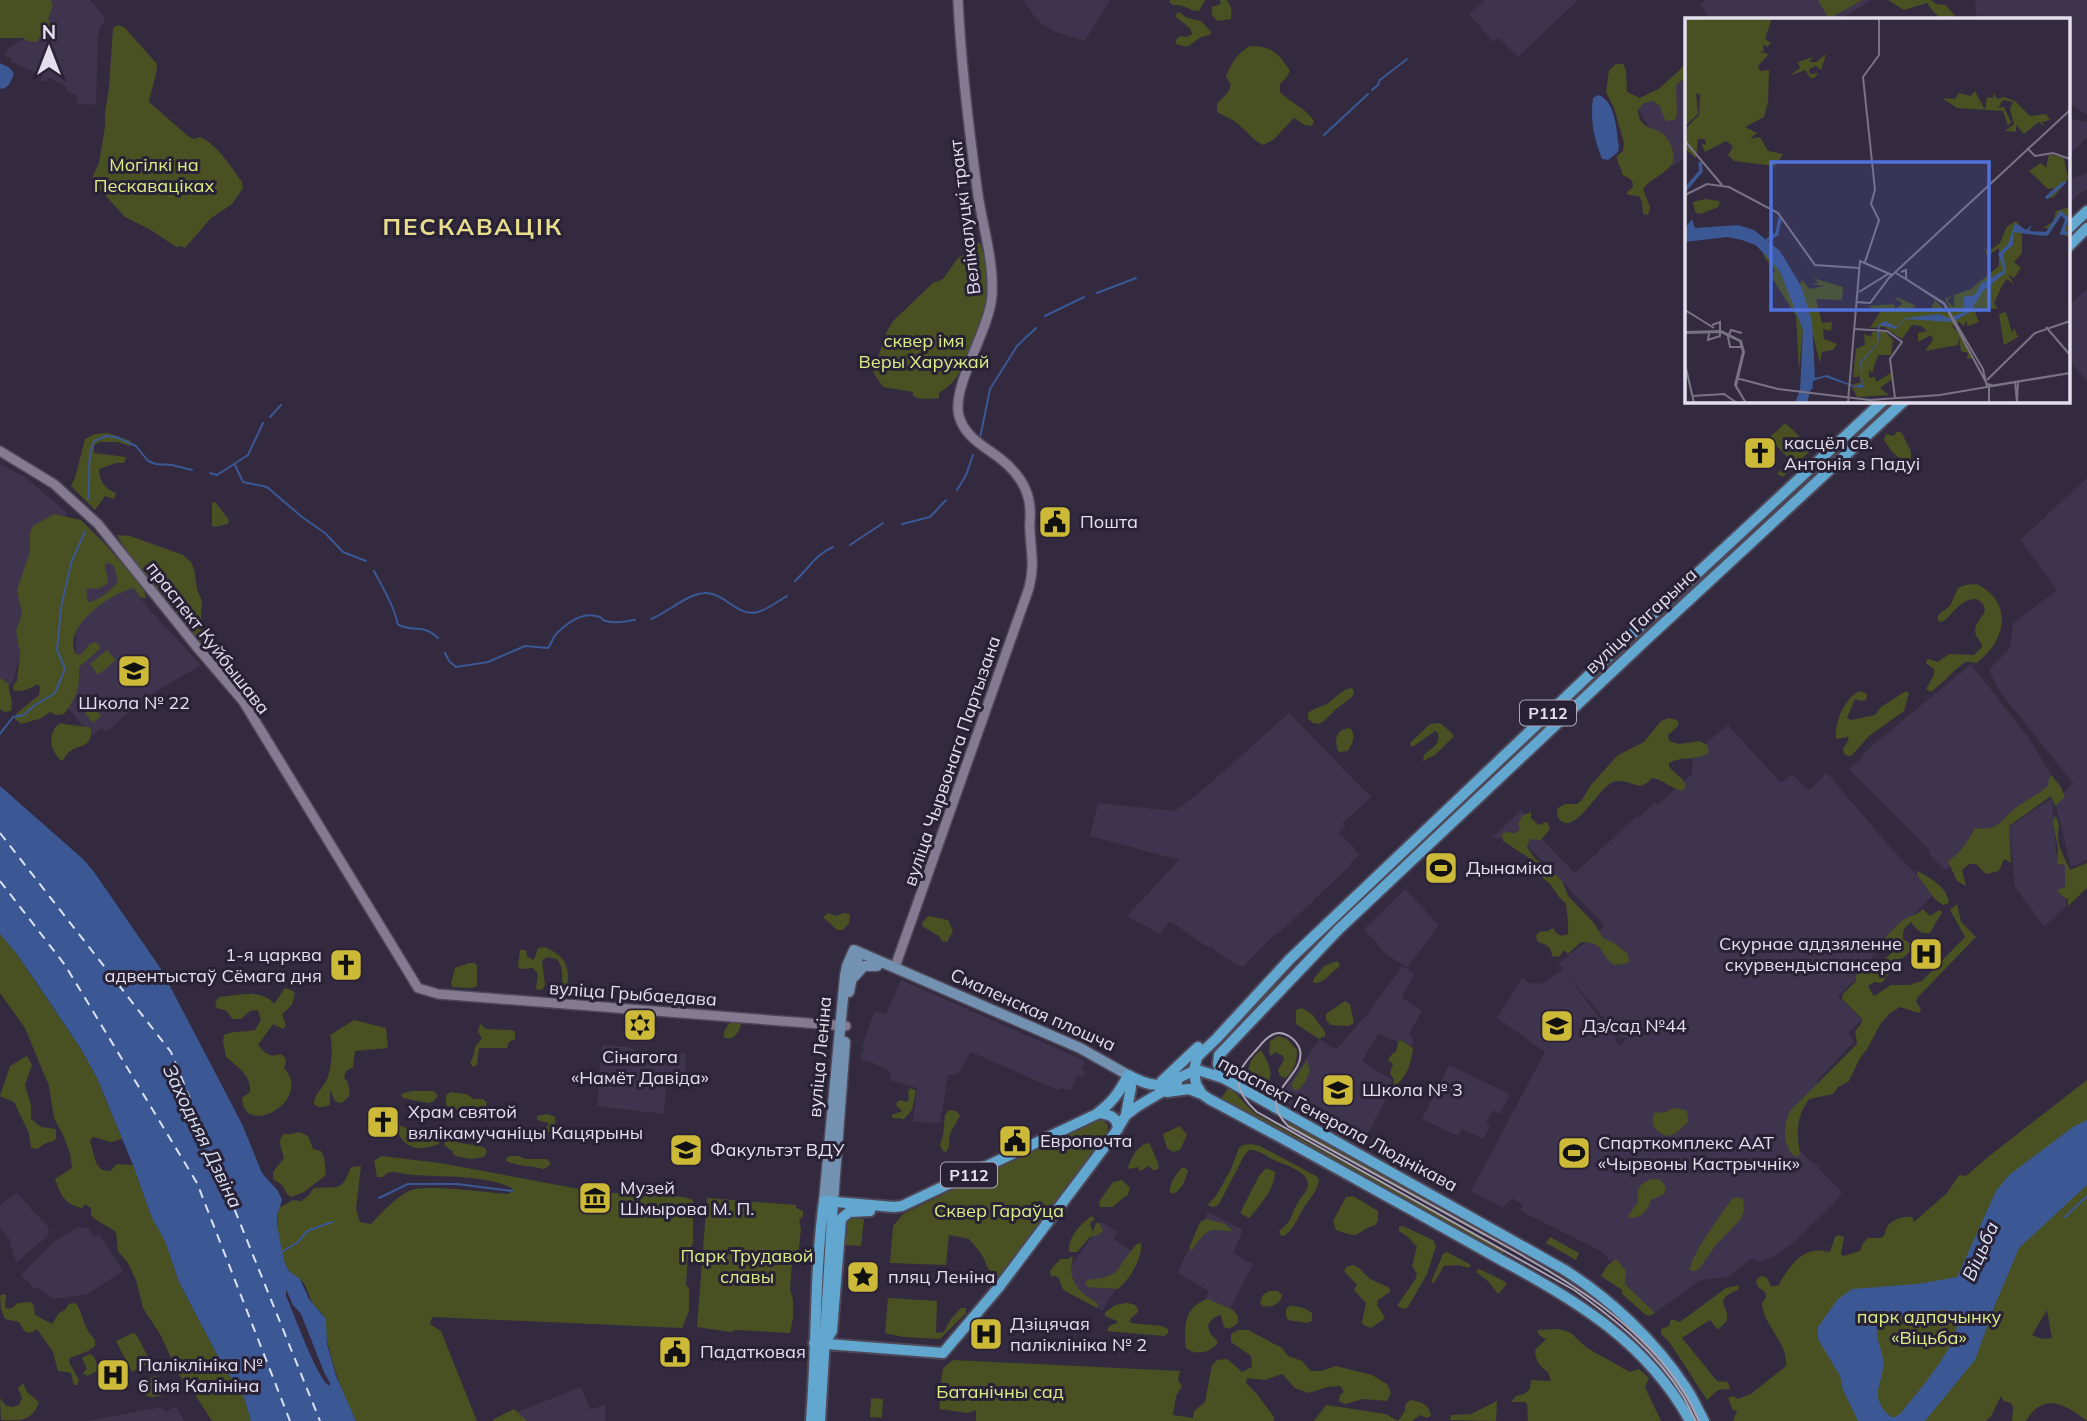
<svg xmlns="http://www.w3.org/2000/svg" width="2087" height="1421" viewBox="0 0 2087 1421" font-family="Mulish,sans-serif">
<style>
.built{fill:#3e344d;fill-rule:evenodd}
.green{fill:#495123;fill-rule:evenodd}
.water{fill:#3b5894;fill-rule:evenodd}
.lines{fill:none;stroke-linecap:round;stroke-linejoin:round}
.stream{stroke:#3b5894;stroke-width:2}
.ferry{stroke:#d8e2f4;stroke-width:2;stroke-dasharray:9 7;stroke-linecap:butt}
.tertiary-casing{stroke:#4f4859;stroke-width:12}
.secondary-casing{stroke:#4f4859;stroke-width:13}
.primary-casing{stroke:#4f4859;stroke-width:14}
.tertiary{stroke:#847b93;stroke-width:9}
.secondary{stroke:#7391b1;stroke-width:10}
.primary{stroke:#62a7d0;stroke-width:10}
.tram{stroke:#a8a1b2;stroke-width:2}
.labels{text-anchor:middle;stroke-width:6;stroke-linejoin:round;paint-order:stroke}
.shield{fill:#292135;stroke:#aca6b6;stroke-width:2}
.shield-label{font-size:16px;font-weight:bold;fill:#e4dfed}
.park-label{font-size:18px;fill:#daef83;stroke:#292135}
.street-label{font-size:18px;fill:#e4dfed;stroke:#292135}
.poi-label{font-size:18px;fill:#e4dfed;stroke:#292135;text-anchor:start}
.water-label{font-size:19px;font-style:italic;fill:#d8e2f4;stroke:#292135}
.district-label{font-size:24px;font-weight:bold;letter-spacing:2px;fill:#e8dc8d;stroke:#292135}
.inset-river{fill:none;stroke:#3b5894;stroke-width:3.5}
.inset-road{fill:none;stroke:#7a7285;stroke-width:2}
.view{fill:#4f72dd;fill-opacity:0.15;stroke:#4f72dd;stroke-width:3.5}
.inset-edge{fill:none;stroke:#e4dfed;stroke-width:3.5}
</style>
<rect width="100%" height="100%" fill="#332a3f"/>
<path class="built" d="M51,0H90L104,16V22L100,28L98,35L96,105L77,103V96L66,90V86L49,78L46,82L40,80L42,75L11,62V59L5,55L7,50L24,38H39L51,25L48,19Z
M1023,0H1110L1085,41L1053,31L1037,20Z
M1485,0H1578L1518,57L1499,38L1493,42L1469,14Z
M1707,0H1872L1842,19H1709L1700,4Z
M1975,0H2087V115L2068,102V19H1977Z
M1686,77V157L1672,166L1637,107Z
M2068,118L2087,122V138L2068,155Z
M2087,173V190L2080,193L2068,205V179Z
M2087,289V381L2068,360V306Z
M0,464L25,477L67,513L44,570L13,681L5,691H0Z
M2087,478V860L2071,867L2055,802L2073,783L2000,692L1989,670L2010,648L2013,623L2057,590L2020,540Z
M103,549L148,608L201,665L148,696L106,732L102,728L92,736L67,707L77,676L75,615Z
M1971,664L2028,737L2056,782L1945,870L1929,854L1931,852L1849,769L1859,761L1866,751Z
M1289,713L1371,797L1343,823L1345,826L1339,832L1360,855L1351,862L1352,864L1279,933H1277L1265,944L1243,967L1230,961L1210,946L1209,948L1170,921L1160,934L1127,916L1179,860L1090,836L1098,803L1175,811L1206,787Z
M1728,725L1781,783L1792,774L1809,790L1827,773L1890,847L1935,893L1874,955L1855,980L1838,996L1862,1020L1848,1033L1854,1042L1817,1081L1818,1090L1787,1121L1789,1136L1807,1158L1820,1167L1819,1169L1842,1192L1839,1198L1793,1243L1777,1255L1760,1262L1751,1259L1728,1277L1701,1280L1655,1313L1625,1284L1616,1259L1611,1262L1601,1251L1523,1212L1521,1209L1523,1205L1512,1198L1503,1208L1471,1191L1545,1052L1497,1018L1523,977L1526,982L1540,984L1563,970L1558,964L1605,926L1513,831L1500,838H1492L1521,810L1541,829L1538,835L1575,873L1636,817H1640L1655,802L1658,805L1692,774L1693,754ZM1566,974L1621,1038H1627L1619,1046L1616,1041L1614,1033L1599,1017Z
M2052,798L2057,861L2066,862V907L2044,927L2015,887L2009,827Z
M1405,889L1439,925L1407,968L1385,953L1364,929Z
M1402,966L1414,974L1402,998L1422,1011L1409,1034L1413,1040L1411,1046L1402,1040L1398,1042L1378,1034L1362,1061L1392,1080V1088L1365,1139L1347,1136L1337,1130L1338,1127L1312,1113L1310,1115L1280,1099L1281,1094L1320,1039L1336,1050L1369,1012Z
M901,980L1085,1061L1081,1069L1086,1072L1083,1077L1078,1075L1071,1091L1062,1088L1058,1090L971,1052L957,1074L948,1075L940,1123L913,1122L917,1088L890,1080L891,1072L868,1061L860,1060L864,1048L862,1046L875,1011L886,1014Z
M602,1045L631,1047L637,1051L650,1053L654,1051L686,1053L685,1072H667L664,1114L597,1106Z
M1449,1065L1510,1094L1500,1114L1493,1111L1486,1123L1490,1126L1484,1139L1462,1129L1458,1136L1422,1119Z
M17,1193L49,1228L48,1236L16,1263L9,1238L0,1228V1205Z
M1208,1212L1243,1230L1233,1253L1253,1264L1227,1315L1203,1303L1209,1291L1177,1273Z
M1102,1222L1118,1232L1113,1239L1138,1255L1102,1311L1065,1288L1060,1282Z
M79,1227L89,1229L95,1237L99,1234L123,1271L87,1294L54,1299L38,1288L35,1289L21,1275L53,1242Z
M581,1387L591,1410L605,1404V1421H495Z
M175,1406L185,1421H87L161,1407L166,1412Z"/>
<path class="green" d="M0,0H51L53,5L48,19L51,24L47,34L39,38L37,42L27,41L24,38H0Z
M1170,0H1205L1199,11C1189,11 1186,4 1173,5L1169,2Z
M1220,0H1226C1232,5 1232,12 1231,19L1217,21L1212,15V7L1221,4Z
M1818,0H1862L1829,19Z
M1888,0H1931L1936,4L1946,5L1955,16L1952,19C1938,19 1935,14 1927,3L1904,10Z
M1179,12L1187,18L1201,21L1211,32L1210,35L1201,37L1187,47L1176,44V40L1180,36L1187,37L1192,34C1191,24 1179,23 1175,15Z
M118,25L124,27L157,64C157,77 151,89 149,102L188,136L194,139L200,137C218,145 230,166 242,182L243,188L232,204L210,219L185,248L180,246L176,247L151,230L125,217L94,183L93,176L99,163L105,127V113L109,88L113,28Z
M1250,46C1272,46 1278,53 1290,71L1286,78L1280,84V92C1290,103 1306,108 1314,121L1312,126L1305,125L1294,118L1273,140L1263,145L1255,140L1236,122L1217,112V104L1228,92L1231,85L1226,77C1231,64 1237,53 1250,46Z
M1616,64H1623L1626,70L1627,92L1640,98L1660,88L1686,64V77L1676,85L1677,114L1675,120L1665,121L1660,106L1653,101L1644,103L1638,110C1639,127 1648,126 1660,132C1669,136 1676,153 1673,162C1668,173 1650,179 1643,189L1650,207L1648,215L1643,214L1642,202L1639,196L1628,195L1627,192L1633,187C1633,178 1628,179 1622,174C1622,167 1616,163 1617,156L1623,151L1624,143L1614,108L1606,92L1609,70Z
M975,243H980C986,259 990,280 988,297C985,316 965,369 952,383C948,387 943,390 939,393V398C931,399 919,400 913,396V392L883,387L873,372L887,331L893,321L933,283L943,279L958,258L968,252L970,246Z
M1785,423L1810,446L1809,452L1783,477L1777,474L1790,460L1769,438Z
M1897,431L1902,433L1911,452V461C1897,461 1891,450 1884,440L1886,434L1894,436Z
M108,433L131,441L130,446L117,442H99L94,446V453L126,457L124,463H116L99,469C99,481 105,489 116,493L114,499L105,496L95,510L71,486L75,478L85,439L95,434Z
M215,502L229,520L228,524L214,527L212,525V503Z
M54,514L81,520L105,544L143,587L146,598H141L133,588C110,594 61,627 76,654L80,655L90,644L95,642L100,646V649L79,667C80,686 77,698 64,714L56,715L50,712L42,718L21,724L15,719L17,713L39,695L40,687L38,684C30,688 22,693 13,690L14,684L17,681L20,653L16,631L22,613L17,590L30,552V532L33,526ZM109,563L114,566L118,582C110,591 99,601 88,602L86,590L89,588C98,590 102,588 108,582C108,575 105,571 105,564Z
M117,535L130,536L183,555L191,562L194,569L197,589L202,601L201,615L204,634L200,642L127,552Z
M1977,584C2014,603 2006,640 1977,663C1973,663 1969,661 1966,662C1961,663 1939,687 1931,692L1926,689L1934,675V669L1926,663L1927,659L1938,662L1949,654L1974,655L1982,647C1982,643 1979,640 1977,637C1971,627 1981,619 1985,611L1983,604L1977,599C1962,598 1954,612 1944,621L1940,622L1937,619L1939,614L1950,606L1958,588L1965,585Z
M107,650L116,660L98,675L90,664Z
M0,678L8,683L12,703L11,711L4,712L0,709Z
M1351,688L1354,690L1353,696L1336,709L1324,721L1319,724L1313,723L1308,719V713C1313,709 1319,707 1325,705C1334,700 1340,690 1351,688Z
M1860,691L1867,694L1866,700L1861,701L1855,699L1847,718L1851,720L1875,715L1881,707L1906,691L1909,693L1904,711L1869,736L1851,756L1845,755L1843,749L1849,739L1848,737L1836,739C1834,723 1845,697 1860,691Z
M89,699L101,716L93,723L80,706Z
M1669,718L1677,720L1679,723L1677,727L1668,735L1669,741L1679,744L1700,741L1707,745L1709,753C1696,761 1681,756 1669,763V767L1683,780L1686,785L1683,791C1671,789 1663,779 1652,778L1647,783L1640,786C1631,784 1622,779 1613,782C1598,787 1571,844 1557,815L1558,808L1565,804H1577L1582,800L1590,786L1618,755L1644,742L1661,721Z
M61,723C71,726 80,725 91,728C93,748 80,744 69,752C67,754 63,760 62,761C49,752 47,730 61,723Z
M1440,723L1453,734V737L1435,755L1423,761L1424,755C1431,748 1441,745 1438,733L1435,731L1414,746H1411L1410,743L1430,724Z
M1350,728C1357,736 1352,743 1348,751L1339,752C1333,741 1336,729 1350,728Z
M2052,776L2061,787L2065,797L2055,806L2051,796L2009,826L2011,863L2004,859L1999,871L1986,874L1976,864H1969L1962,870L1966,886L1957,881L1948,861C1961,853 1968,841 1975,828C1999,831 1999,822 2014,809C2024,802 2037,795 2048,786L2049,777Z
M1531,812V818L1538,825L1547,822L1550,829L1541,840L1530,839L1527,847L1535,859L1544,864L1562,881L1568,896L1594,923L1603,938L1614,943L1628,954L1629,963L1614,965C1598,953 1607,943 1581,942L1568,954L1564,950L1559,957L1552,956C1551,946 1547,945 1538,942L1536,936L1539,932L1548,931L1553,928L1556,933L1562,936L1568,934C1569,924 1567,914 1566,904L1559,897L1550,884L1537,873L1532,860L1503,841L1502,834L1507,832L1516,833L1520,829L1518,823L1522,816Z
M2055,816C2061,824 2058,828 2058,837C2058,848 2066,860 2070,870L2087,863V888L2068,906V899L2062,896L2057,890L2065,887V865L2057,864L2058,849L2053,822Z
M1917,871C1930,877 1948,888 1949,903L1943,905L1935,899L1917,875Z
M1957,904L1961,922L1976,937L1917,998L1916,1002L1921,1009L1919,1013L1900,1007L1890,1013L1881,1023L1867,1049L1860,1058L1849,1081L1838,1087L1833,1094L1809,1099C1795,1119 1797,1133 1800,1155L1795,1157C1782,1144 1783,1127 1790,1111L1857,1044L1855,1031L1861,1024L1862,1019L1842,999L1843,994L1856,981C1856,972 1858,967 1865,961L1882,962C1888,956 1898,949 1898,940C1890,941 1889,949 1882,951L1880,945C1888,935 1897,922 1909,917C1915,914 1918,914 1923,909L1930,916L1939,910L1942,912L1930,933C1920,934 1917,930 1911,922C1905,927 1902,931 1903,939L1910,943L1911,950L1903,958L1893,961L1892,969L1882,983L1874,982L1868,986L1874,996L1891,985H1909L1922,981L1965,937L1950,910Z
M828,913L837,916L843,913L850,914L849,923L843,930H837L823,917Z
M928,916L948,920L953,931L947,942L942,941L939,936L922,926L923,922Z
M0,934L16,953L81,1049L97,1078L122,1139L111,1142L93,1137L90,1141L96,1163L102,1170L110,1171L117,1164L133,1165L152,1218L165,1240L179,1282L222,1364L244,1397L251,1421H212L192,1390L179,1375L160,1334L143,1308L136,1280L128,1263L118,1251L116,1232C107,1225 97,1222 91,1215V1208L85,1204L82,1208C64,1204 61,1195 55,1179L72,1168L70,1153L64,1137L54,1118L49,1086L25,1028L0,993Z
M544,947C565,955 571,967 567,988L564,989C560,977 565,969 557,959L547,957L542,961L545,985L542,990L536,989L538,974L533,968L520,969L518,967L520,950H526L527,957L534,960L538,948Z
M1337,961L1340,964L1338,968C1329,973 1326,983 1314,983L1313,980L1324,966Z
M469,963H475L477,966V986L471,988L452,987L451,983L455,968Z
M1288,968L1259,1006L1224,1043L1223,1039Z
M285,988L295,992L292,1005L282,1014L286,1025L283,1029L273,1024L258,1045C265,1053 270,1058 280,1054L284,1056L286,1061L284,1068C314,1101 243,1139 242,1098L250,1092C252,1076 237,1066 226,1057L223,1042L224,1035C233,1030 245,1033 255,1030L261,1020L258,1010L250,1011L241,1019H232L227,1011L217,1008L215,1002L219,997C236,996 262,988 274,1004Z
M1345,1001L1350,1004L1354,1023L1348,1026L1331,1025L1326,1020V1014Z
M1302,1008L1312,1014L1325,1032V1036L1319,1039L1296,1024V1010Z
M354,1020L386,1028L388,1048L355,1051L353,1067L346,1071L344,1078L348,1082L350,1095L342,1103L335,1101L330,1090V1105C324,1107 319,1109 314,1104C314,1093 323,1089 327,1079C332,1068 333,1046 330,1035Z
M731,1021H739L741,1024C739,1032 734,1041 725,1038C721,1032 728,1026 731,1021Z
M480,1024L486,1029L512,1030L515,1032V1039L509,1042L507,1048H479L477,1065L473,1067L470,1063L473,1057L475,1047L482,1038L478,1032Z
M1278,1036L1287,1039L1297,1050C1297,1062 1294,1070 1286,1078L1280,1076L1278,1070L1284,1060L1283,1056L1275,1052L1271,1056L1269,1052L1270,1041Z
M1401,1040L1413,1048C1412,1062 1406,1080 1393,1087L1394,1080L1390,1073L1393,1064L1388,1060L1392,1054L1396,1052L1398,1042Z
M1261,1050C1267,1061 1278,1077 1263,1086L1248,1077C1247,1066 1252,1057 1261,1050Z
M27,1056L32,1065L25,1085L31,1105V1119L41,1127L56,1129V1138L54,1141L46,1143L37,1149L31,1148L29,1133L14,1102L0,1096L10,1066Z
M1307,1060L1310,1072L1307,1076L1306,1081L1298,1090H1295L1292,1087V1083Z
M2087,1080V1421C2067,1406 2044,1390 2026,1421H2012L2013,1407L2011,1403L2003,1401L2001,1396L1991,1416L1986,1421H1733L1737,1411L1733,1410L1728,1398L1733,1396L1738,1399L1751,1394L1786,1366C1788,1343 1764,1326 1762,1304L1766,1297L1765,1292L1758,1287L1756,1282L1758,1278L1762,1276L1767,1278L1771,1286H1778C1785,1273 1797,1254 1813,1251C1818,1250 1825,1251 1830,1252L1835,1237L1838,1235L1844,1237L1841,1254L1843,1256L1860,1251L1863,1243L1868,1238H1882L1885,1234C1885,1222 1901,1215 1912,1217L1914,1222L1947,1193L1959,1175L1966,1176L1988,1157ZM2047,1310L2052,1338L2042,1339L2032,1335Z
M911,1088L916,1091L912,1110L904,1119L892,1118V1115L902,1111L896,1105L897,1102L900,1100L906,1102L909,1100L908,1091Z
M1228,1088C1239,1094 1245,1105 1256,1114L1504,1251L1503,1254L1221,1099Z
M412,1091H434L438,1096L434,1101L428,1103L403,1098L401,1095L403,1093Z
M451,1092L466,1094L474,1099H483L487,1103L484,1109C472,1115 457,1111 446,1105V1095Z
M1673,1108L1686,1110L1688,1116V1122L1675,1134L1666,1136C1655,1131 1650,1125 1654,1113L1666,1112Z
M949,1110L956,1111L960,1115C954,1130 949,1127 949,1147L946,1152L943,1151L940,1145L943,1136L945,1115Z
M396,1113H399L400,1126L412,1129L416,1135L437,1136L440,1138L439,1144C433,1146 423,1149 417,1148C400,1145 393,1127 396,1113Z
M547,1114L555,1117L556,1130L554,1132H545L544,1128L549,1125L548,1123L537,1120V1116Z
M1284,1117L1509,1244L1508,1246L1289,1125Z
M1096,1119H1102L1108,1125L1107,1135L999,1277C985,1270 989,1266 981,1254C978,1249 973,1244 969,1239L949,1235L946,1265L890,1263L893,1226L903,1214Z
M1180,1126L1187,1135L1180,1150L1173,1152L1167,1148L1163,1134Z
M299,1132L308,1136L313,1149L321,1151L324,1157L326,1175L304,1192L291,1197L287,1194L282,1185L273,1179V1172L284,1158C282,1149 276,1141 284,1134H291Z
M446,1137C456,1145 473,1143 485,1148L487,1152L484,1157L471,1159L455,1156L452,1151L444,1145Z
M1147,1143L1150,1144L1159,1166L1157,1170H1153L1149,1166L1140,1171L1138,1167L1130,1169L1128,1168C1131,1157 1137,1147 1147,1143Z
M1251,1144L1260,1146L1316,1176L1319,1180C1317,1193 1309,1198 1303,1209C1297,1219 1294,1229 1284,1236L1280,1235L1279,1231C1294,1219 1289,1218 1297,1204C1300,1198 1308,1191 1308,1185C1309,1171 1284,1165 1274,1160C1265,1156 1259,1149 1249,1150L1244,1156L1219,1204L1214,1207L1209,1206L1208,1204L1215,1197L1220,1189L1231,1169L1239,1148L1243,1145Z
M381,1156L440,1163L579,1189V1191L684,1197L693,1200V1243L688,1254L686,1285L689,1288V1311L682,1328L432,1317L430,1324L441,1331L477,1421H356C338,1386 328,1352 322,1313C306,1300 311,1291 301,1280C297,1276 291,1275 288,1269C278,1254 275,1226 279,1208L293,1200L301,1201L308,1196L314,1188C339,1186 341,1193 351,1167L361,1166L356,1209L360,1222L371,1224C382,1212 394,1199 409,1191C424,1183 489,1193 509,1194L512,1188C487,1175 443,1177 414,1175C407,1175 399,1172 392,1172C386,1173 387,1173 383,1177H377L374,1161Z
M509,1156H519L525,1159H547L551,1164L544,1169C531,1165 516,1167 505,1160Z
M1183,1167L1188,1170C1186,1179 1182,1190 1173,1194L1170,1192C1169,1184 1177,1172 1183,1167Z
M1266,1168L1275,1172C1275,1188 1260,1206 1249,1218L1241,1214V1211L1259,1176Z
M1653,1179C1661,1179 1664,1182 1666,1189L1664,1194L1651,1200C1648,1210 1642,1218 1630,1218L1628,1216L1638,1202C1636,1189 1640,1182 1653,1179Z
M1122,1180L1130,1188L1128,1195L1124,1197L1113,1207H1100L1099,1202L1113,1182Z
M1353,1196L1378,1211V1221L1375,1225C1352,1233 1363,1240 1336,1230L1333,1221L1346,1197Z
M1737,1197L1743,1199L1744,1211L1740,1220L1716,1245L1699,1269L1694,1271L1690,1270C1691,1255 1717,1221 1726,1207L1732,1199Z
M707,1198L796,1205V1208L803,1211V1216L799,1220L801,1229L798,1258L792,1261L790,1290L793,1300V1318L790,1333L735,1330L731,1332L697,1327Z
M1092,1216L1095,1219L1090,1223L1092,1231H1093L1096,1223H1099L1103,1231L1098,1235L1090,1237L1077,1252H1069C1067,1239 1081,1223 1092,1216Z
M847,1218L864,1219L861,1246L845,1245Z
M1206,1219L1225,1224L1231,1229L1232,1231C1226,1232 1220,1229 1214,1230C1203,1231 1198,1243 1192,1250L1189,1248L1200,1222Z
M1403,1226L1433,1240L1436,1246L1427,1274L1408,1307L1404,1309L1397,1306L1416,1278L1417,1274L1412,1266L1417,1247L1408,1237L1399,1231V1227Z
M1550,1237L1579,1253L1576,1260L1546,1243Z
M1141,1243C1143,1258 1129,1280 1118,1289L1088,1287L1085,1284L1087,1280L1103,1278L1115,1273L1134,1247L1137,1244Z
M1447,1252L1471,1265L1469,1268L1458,1265L1444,1266L1434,1283L1431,1282L1443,1254Z
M1072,1256C1074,1262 1070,1265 1071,1272C1074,1288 1083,1294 1096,1302L1098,1305L1097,1308L1065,1291L1062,1288L1059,1278L1055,1276L1051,1277L1050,1271L1060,1259H1068Z
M1616,1259L1626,1271L1625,1284L1655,1313L1650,1316L1646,1315L1622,1294V1290L1601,1276L1607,1266Z
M1353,1265L1359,1268L1370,1279L1390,1288V1292L1378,1300L1377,1305L1385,1318L1371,1328L1363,1325L1362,1322L1366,1303L1354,1290L1357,1285L1344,1271L1346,1267Z
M1479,1269L1502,1280L1507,1284L1498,1294L1488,1281L1476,1272Z
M1739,1285L1738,1290C1709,1301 1733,1308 1726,1322C1725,1323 1719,1328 1718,1330L1710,1320L1682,1338L1717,1381L1728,1382L1730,1389L1718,1390L1707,1400L1670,1343L1661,1334V1329L1669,1326L1671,1319L1680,1322L1726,1288Z
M1269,1291H1278L1282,1295C1281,1304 1271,1308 1262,1306L1260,1302L1263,1295Z
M3,1294L6,1295L5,1306L7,1309L12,1308L18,1303L31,1302L34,1306L35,1315L52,1324L59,1313L65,1310L69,1304L76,1303C84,1316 83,1328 95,1340V1346L88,1351L70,1358L69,1362L79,1380L77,1385H74L71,1373L58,1371L53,1352L37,1329L30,1333L24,1331L19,1322L5,1319L1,1309L0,1296Z
M888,1298L937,1301L936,1333L944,1332L951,1319L961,1308H966V1313L940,1339L903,1337L885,1333Z
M1208,1299L1233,1310L1238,1316V1323C1233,1327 1230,1330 1224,1327L1221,1315C1215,1316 1210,1320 1208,1326L1210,1333L1218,1342C1212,1353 1195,1356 1186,1348C1183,1328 1185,1305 1208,1299Z
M1126,1303C1133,1304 1138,1304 1138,1312L1130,1319L1131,1323L1162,1326L1168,1329V1333L1164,1336L1107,1331L1109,1326L1117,1323V1321L1105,1316V1312L1116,1305Z
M1290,1306C1299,1306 1305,1308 1312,1313V1321L1307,1323L1288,1320L1286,1316V1309Z
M1559,1329L1571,1333L1587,1348L1630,1372L1639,1369L1649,1378L1645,1387L1661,1421H1528L1527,1404L1525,1402H1511L1516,1396L1524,1394L1530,1389L1531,1380L1551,1381L1548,1372C1540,1367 1535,1360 1535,1350L1546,1339L1539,1335L1537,1330Z
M1238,1330H1248L1282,1348L1288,1356L1302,1361L1311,1371H1321L1336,1366L1372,1375L1387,1384L1391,1393L1387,1401L1363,1399L1345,1404L1339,1401L1340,1395L1344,1392L1340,1386L1328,1387L1309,1393L1295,1388L1282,1374L1265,1380L1247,1378L1246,1383L1256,1393L1274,1417V1421H976V1410L968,1413L940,1409L939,1398L943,1368L953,1360L1180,1371L1178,1380L1182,1386L1176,1396L1173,1415L1193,1418L1194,1411L1205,1402L1212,1365L1217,1360L1227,1359L1242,1372L1252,1367L1251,1356L1231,1342V1334Z
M133,1333L136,1334L151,1362L132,1372L116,1341Z
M90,1354L94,1357L99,1370L87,1376L83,1373L87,1369L82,1358Z
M155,1376L158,1377L164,1388L163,1395C150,1398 146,1399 140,1387L141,1383Z
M23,1383L27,1392L39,1402C32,1421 22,1421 1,1420L0,1398L6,1406L13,1407L19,1405L22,1398L18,1388Z
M871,1398L883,1399L882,1418L870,1417Z
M1410,1400C1420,1401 1430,1405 1431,1416L1427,1418L1420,1415L1412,1421H1314L1326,1405L1386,1414L1398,1421L1405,1411V1405Z
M1497,1401L1496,1421L1450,1420L1451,1415L1471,1414Z
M514,1409L527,1421H493L494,1419Z"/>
<path class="water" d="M0,63L10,68L14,74L9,85L3,89L0,88Z
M1598,95C1616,101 1616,129 1619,146L1618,152L1608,160L1602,159C1594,138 1590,121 1593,98Z
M0,786L83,859L94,872L161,969L242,1124L262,1173L278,1191L282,1200L277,1216V1225L284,1261L288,1270L300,1279L309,1299L326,1319L327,1344L336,1376L356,1421H251L244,1397L222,1364L179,1282L165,1241L152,1218L133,1165L97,1078L81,1049L38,985L16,953L0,934ZM286,1289L293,1305L301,1314L324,1372L330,1383L329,1386C315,1374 295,1316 286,1296Z
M2087,1120V1185L2019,1248L1995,1305L1975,1360L1925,1421H1858L1843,1390L1840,1376L1818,1339V1327L1837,1300L1852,1289L1917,1284L1957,1277L1996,1191L2009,1175L2073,1127ZM1947,1310C1951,1314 1957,1318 1957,1324C1958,1346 1915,1395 1901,1413L1895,1417H1891C1865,1395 1886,1382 1883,1359C1881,1345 1873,1335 1879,1320C1890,1316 1902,1317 1913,1315C1925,1313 1935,1310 1947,1310Z"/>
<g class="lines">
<path class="stream" d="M1372,90L1378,85L1380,80L1407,59
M1324,135L1368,94
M1097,293L1136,278
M1045,316L1084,297
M270,417L281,405
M980,438L990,389L1017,346L1036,328
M235,465L243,482L267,487L302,517L325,533L343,552L366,561
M210,473L217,475L248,455L263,423
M957,490L966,475L973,455
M88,499C91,479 86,461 94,441L106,436L116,437L136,446L148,461L156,464L172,465L192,470
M902,524L930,517L946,500
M850,545L883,523
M374,571C382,586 391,601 396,617C398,623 396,624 401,626C417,632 423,624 438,638
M795,581C810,567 815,555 833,547
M651,619C667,613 687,594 704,593C724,591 737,618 758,612C768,609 778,601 787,596
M445,653L449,661L456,667L488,662L525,646L548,648C552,643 552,639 556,634C566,624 582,612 596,616C606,618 597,618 606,621C615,624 626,621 635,620
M0,734L13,717L24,715L35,705L55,693L65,669L57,650L61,608L71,563L85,531
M379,1198L408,1184H457L512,1191
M2065,1217L2087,1196
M280,1253L298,1242L307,1231L332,1222"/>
<path class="ferry" d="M0,833L171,1052L320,1421
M0,881L65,965L197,1183L290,1421"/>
<defs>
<path id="tertiary" d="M0,451L54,484L98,524L196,646L243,701L418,988L438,994L846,1026
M895,967L1029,588C1035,564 1031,554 1030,531C1029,523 1031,517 1030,509C1029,489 1018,473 1002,460C986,447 965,438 959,416C951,386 990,330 992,295C994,261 983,228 978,195C969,131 961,65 958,0"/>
<path id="secondary" d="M854,977L864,966H877
M849,992L854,968L860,953
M824,1201L845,976L847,966L854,950L1080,1048L1128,1075
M833,1202L845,1042"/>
<path id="primary" d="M2068,229L2087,211
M2068,247L2087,228
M1128,1075C1159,1092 1163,1084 1194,1071H1201L1223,1078L1563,1269C1611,1299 1655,1341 1686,1388C1693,1398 1698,1410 1704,1421
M1223,1078L1218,1064L1219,1055L1339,929L1647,639L1904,401
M1162,1081L1198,1047
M1167,1092L1189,1089L1202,1094
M1099,1113C1110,1115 1117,1116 1118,1129
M1095,1115C1111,1104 1120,1092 1128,1075
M1126,1115L1131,1087L1128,1075
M814,1343L943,1353L999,1287L1115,1133L1126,1115L1138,1106L1177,1083
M824,1344L832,1331L841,1219L849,1212L870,1211
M811,1421C817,1348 814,1275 824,1201L894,1207L902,1206L1099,1113
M820,1421L833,1202
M1690,1421C1648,1344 1578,1301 1503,1261C1472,1244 1441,1226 1410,1209C1343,1172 1276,1134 1209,1099L1202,1094L1196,1084L1194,1071L1197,1057L1217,1038L1290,959L1648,619L1883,401"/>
</defs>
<use href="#tertiary" class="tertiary-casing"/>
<use href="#secondary" class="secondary-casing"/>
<use href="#primary" class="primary-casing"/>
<use href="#tertiary" class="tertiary"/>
<use href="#secondary" class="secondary"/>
<use href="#primary" class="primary"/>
<path class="tram" d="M1696,1421C1691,1413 1688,1404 1683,1396C1656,1352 1616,1320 1574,1290L1257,1112C1246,1102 1233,1086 1241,1070C1245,1061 1252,1055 1258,1048C1262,1043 1269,1036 1274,1034C1285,1030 1297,1040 1300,1050C1304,1069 1282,1081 1277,1098C1274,1109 1281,1119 1288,1126C1349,1160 1410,1193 1471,1227C1550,1271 1639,1316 1687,1397C1692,1405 1695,1413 1699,1421"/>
</g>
<defs>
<symbol id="church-square" viewBox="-11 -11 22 22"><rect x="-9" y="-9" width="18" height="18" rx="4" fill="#cdb938" stroke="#292135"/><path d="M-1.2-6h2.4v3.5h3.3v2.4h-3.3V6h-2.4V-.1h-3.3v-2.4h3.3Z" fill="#111"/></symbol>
<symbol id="civic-square" viewBox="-11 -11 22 22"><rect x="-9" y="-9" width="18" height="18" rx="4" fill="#cdb938" stroke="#292135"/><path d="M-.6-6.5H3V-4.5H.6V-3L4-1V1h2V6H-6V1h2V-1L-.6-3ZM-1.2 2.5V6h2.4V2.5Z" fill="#111"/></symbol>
<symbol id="school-square" viewBox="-11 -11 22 22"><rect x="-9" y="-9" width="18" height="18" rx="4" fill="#cdb938" stroke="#292135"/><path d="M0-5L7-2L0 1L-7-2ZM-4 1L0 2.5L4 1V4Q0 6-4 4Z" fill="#111"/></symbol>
<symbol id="stadium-square" viewBox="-11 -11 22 22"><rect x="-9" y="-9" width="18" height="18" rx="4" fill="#cdb938" stroke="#292135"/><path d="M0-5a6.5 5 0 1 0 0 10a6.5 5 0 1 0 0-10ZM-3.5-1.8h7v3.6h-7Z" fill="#111"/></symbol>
<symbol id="hospital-square" viewBox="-11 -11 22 22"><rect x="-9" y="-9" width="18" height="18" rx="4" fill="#cdb938" stroke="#292135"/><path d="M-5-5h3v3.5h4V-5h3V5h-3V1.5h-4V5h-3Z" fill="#111"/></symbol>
<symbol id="synagogue-square" viewBox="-11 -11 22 22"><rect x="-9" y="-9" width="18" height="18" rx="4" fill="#cdb938" stroke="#292135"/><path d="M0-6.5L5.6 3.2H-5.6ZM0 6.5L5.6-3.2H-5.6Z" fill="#111"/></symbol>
<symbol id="university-square" viewBox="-11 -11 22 22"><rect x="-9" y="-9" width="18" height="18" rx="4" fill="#cdb938" stroke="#292135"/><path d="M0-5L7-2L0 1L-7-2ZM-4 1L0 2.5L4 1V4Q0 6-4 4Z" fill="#111"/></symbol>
<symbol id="museum-square" viewBox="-11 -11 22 22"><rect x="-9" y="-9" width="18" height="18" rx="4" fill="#cdb938" stroke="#292135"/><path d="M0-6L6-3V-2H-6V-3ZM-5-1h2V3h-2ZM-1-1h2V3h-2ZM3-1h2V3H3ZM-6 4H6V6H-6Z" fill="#111"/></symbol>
<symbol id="sight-square" viewBox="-11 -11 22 22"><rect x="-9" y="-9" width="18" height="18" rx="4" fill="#cdb938" stroke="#292135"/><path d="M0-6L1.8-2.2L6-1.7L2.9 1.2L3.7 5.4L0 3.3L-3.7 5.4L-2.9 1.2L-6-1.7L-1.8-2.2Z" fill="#111"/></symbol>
</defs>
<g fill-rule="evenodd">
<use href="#church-square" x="1741" y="434" width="38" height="38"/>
<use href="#civic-square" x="1036" y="503" width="38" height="38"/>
<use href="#school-square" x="115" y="652" width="38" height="38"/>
<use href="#stadium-square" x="1422" y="849" width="38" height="38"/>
<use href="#hospital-square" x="1907" y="935" width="38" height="38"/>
<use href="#church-square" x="327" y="946" width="38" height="38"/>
<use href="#synagogue-square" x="621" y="1006" width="38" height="38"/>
<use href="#school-square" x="1538" y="1007" width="38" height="38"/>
<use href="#school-square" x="1319" y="1071" width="38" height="38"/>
<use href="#church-square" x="364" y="1103" width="38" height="38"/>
<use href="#civic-square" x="996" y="1122" width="38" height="38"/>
<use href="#university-square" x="667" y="1131" width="38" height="38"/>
<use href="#stadium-square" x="1555" y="1134" width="38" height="38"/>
<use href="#museum-square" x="576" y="1179" width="38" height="38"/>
<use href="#sight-square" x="844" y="1258" width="38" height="38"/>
<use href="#hospital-square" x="967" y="1315" width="38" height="38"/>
<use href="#civic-square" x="656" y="1333" width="38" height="38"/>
<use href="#hospital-square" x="94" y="1356" width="38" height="38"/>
</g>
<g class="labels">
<g class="shield">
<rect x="1520" y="700.5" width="56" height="25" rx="5"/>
<rect x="941" y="1162.5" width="56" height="25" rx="5"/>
</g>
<g class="shield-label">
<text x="1548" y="719">Р112</text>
<text x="969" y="1181">Р112</text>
</g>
<g class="park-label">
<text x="154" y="171">Могілкі на<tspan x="154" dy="21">Пескаваціках</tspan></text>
<text x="924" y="347">сквер імя<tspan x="924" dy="21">Веры Харужай</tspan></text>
<text x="999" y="1217">Сквер Гараўца</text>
<text x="747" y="1262">Парк Трудавой<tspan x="747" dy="21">славы</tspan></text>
<text x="1929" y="1323">парк адпачынку<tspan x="1929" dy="21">«Віцьба»</tspan></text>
<text x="1000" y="1398">Батанічны сад</text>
</g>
<g class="street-label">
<text transform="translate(965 217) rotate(-97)" y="6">Велікалуцкі тракт</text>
<text transform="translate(1641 621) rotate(-43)" y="6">вуліца Гагарына</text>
<text transform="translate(208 638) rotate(52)" y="6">праспект Куйбышава</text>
<text transform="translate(952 761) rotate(-71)" y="6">вуліца Чырвонага Партызана</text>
<text transform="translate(633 994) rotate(4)" y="6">вуліца Грыбаедава</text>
<text transform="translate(1033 1010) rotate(24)" y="6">Смаленская плошча</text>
<text transform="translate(820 1057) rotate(-85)" y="6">вуліца Леніна</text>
<text transform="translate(1338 1124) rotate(28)" y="6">праспект Генерала Люднікава</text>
</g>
<g class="poi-label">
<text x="1784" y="449">касцёл св.<tspan x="1784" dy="21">Антонія з Падуі</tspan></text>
<text x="1080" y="528">Пошта</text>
<text x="134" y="709" text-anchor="middle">Школа № 22</text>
<text x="1466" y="874">Дынаміка</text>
<text x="1902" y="950" text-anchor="end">Скурнае аддзяленне<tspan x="1902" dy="21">скурвендыспансера</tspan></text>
<text x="322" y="961" text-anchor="end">1-я царква<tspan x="322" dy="21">адвентыстаў Сёмага дня</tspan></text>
<text x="1582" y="1032">Дз/сад №44</text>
<text x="640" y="1063" text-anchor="middle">Сінагога<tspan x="640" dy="21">«Намёт Давіда»</tspan></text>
<text x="1362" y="1096">Школа № 3</text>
<text x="408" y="1118">Храм святой<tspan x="408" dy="21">вялікамучаніцы Кацярыны</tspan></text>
<text x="1040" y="1147">Европочта</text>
<text x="1598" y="1149">Спарткомплекс ААТ<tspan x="1598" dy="21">«Чырвоны Кастрычнік»</tspan></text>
<text x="710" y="1156">Факультэт ВДУ</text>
<text x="620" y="1194">Музей<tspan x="620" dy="21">Шмырова М. П.</tspan></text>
<text x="888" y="1283">пляц Леніна</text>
<text x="1010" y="1330">Дзіцячая<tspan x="1010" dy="21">паліклініка № 2</tspan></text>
<text x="700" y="1358">Падатковая</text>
<text x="138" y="1371">Паліклініка №<tspan x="138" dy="21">6 імя Калініна</tspan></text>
</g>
<g class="water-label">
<text transform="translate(203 1136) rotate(64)" y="7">Заходняя Дзвіна</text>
<text transform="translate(1980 1251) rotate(-66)" y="7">Віцьба</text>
</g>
<g class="district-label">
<text x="473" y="235">ПЕСКАВАЦІК</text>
</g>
</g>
<g transform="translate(1685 18)">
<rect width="385" height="385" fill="#332a3f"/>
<path d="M0,0H87L80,21L86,25L82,29L78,26L79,33L75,34L84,36L73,48L75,53L84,52L83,84L79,99L60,109L72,115L65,121L75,119L83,133L98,136L90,148L49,143L43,137L48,128L41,123L20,134L16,125L21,127L20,121H13L11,140L0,131L2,109L14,97L15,77L11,75L13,96L0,108ZM141,36L136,52L131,48L124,51L125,56L133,55L130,60H125L120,52L104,58L115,50L113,44L128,39L124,44H131ZM290,73L300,92L302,79L308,80L309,74L312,81L319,79L330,83L345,98L361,96L365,102L357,104L360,109L354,104L339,116L331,107V114L320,113L329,106L325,91L328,84L318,82L313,90L319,89L326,104L323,108L318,93L272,90L257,80L270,81L274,75L286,78ZM364,136L379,140L383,161L369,179L362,181L369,170L363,171L344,153L356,145L361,150ZM14,174L20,181L35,183L33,189L16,196L10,194L8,184L20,181ZM385,189V220L376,215L382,200L376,197L362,215L364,210H358L368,204L371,193ZM331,203L337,210V235L329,244L336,250L329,260L323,257L329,266L322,261L318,266L309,285L313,291L295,290L290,295L294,304L283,308L281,302L279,308L274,304L267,308L275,317L288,340L282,341L283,335L276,333L274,319L273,327L240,333L248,322L246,317L233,324V315L242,313L236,308L227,307L217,321L199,309L185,310L195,294L183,288L209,286L210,291L217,286L213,281L210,284L212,279L231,288L228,290L245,293L250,282L263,296L266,293L260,281L267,278L262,283L269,289V277L286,271L314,248V230L302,238L300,229L303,234L315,225L322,208ZM81,235L95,253L115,299L118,313L114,353L111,298L86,258L90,253L78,237ZM128,260L158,269L157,282L131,281L137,305L147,304L146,313L138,311L139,321L152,326L148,332L137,334L135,345L115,266L117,262L125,271L139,268L126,266L134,265ZM321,294L327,315L329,310L333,319L319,327L314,296ZM187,314H201L208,322L206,337H193L187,355L184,351V360L190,359L191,364L206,355V362L195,370L204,377L172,379L167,369L180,370L166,367L176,364L174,357L172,359H168L171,331L180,327L179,316L186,319Z" fill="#495123"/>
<path d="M7,201L10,210L53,207L69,212L95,233L116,268L127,303L130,360L142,357L170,368L177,366L175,344L192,326L193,308L196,305L200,303L212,309L220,300L254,296L263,300L280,294L278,279L290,277L296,266L319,252L313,236L323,226L330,205L341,212L347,207L344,213L365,214L360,218L328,214V227L318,236L321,254L297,274L285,294L268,304L220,301L211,311L195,307L193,326L176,345L178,370L169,369L140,359L128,363L122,385H110L115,372L118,312L95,253L68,224L42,219L0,224V210Z" fill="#3b5894"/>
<path class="inset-river" d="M0,172L16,153L15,144M361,180L380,164M0,215L54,212L83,226L104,253L124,302L126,371M361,217L376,195L382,201L377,215H385M0,218L46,216L81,229L107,267L121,302L118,371M82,222L92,216L95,200"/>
<path class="inset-road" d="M0,123L37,167M342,130L350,138L368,135L385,141M0,177L22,166L44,169L93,195L130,247L174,250M180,244L194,202L186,186L190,172L178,59L194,37V0M216,254L221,252V261L259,286L302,366L307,367M211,255L259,285L298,351L302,369M174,274L203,256M171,284L185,285L204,260L385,92M0,292L29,310M361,309L385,337M169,311L202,313L217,324L205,341L210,380M0,314L36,313L56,323L59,334L51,368L61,385M0,315L36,314L55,323L58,334L50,367L61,385M24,315L23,322L35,318V304L27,307M57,329H45L43,319L46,312L57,315M0,346L9,385M51,360L93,371L185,382L255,377L385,355M302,362L350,315L385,303M330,363L332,385M7,378L39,376L52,385M163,384L175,243L207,257M304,385V368L385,355M332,385L333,363"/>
<path class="view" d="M86,144H304V292H86Z"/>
<rect width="385" height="385" class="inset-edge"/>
</g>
<g transform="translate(49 49)" stroke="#292135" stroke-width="5" paint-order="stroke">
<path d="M0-5L12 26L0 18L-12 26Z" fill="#e4dfed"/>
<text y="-10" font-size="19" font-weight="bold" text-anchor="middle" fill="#e4dfed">N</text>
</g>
</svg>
